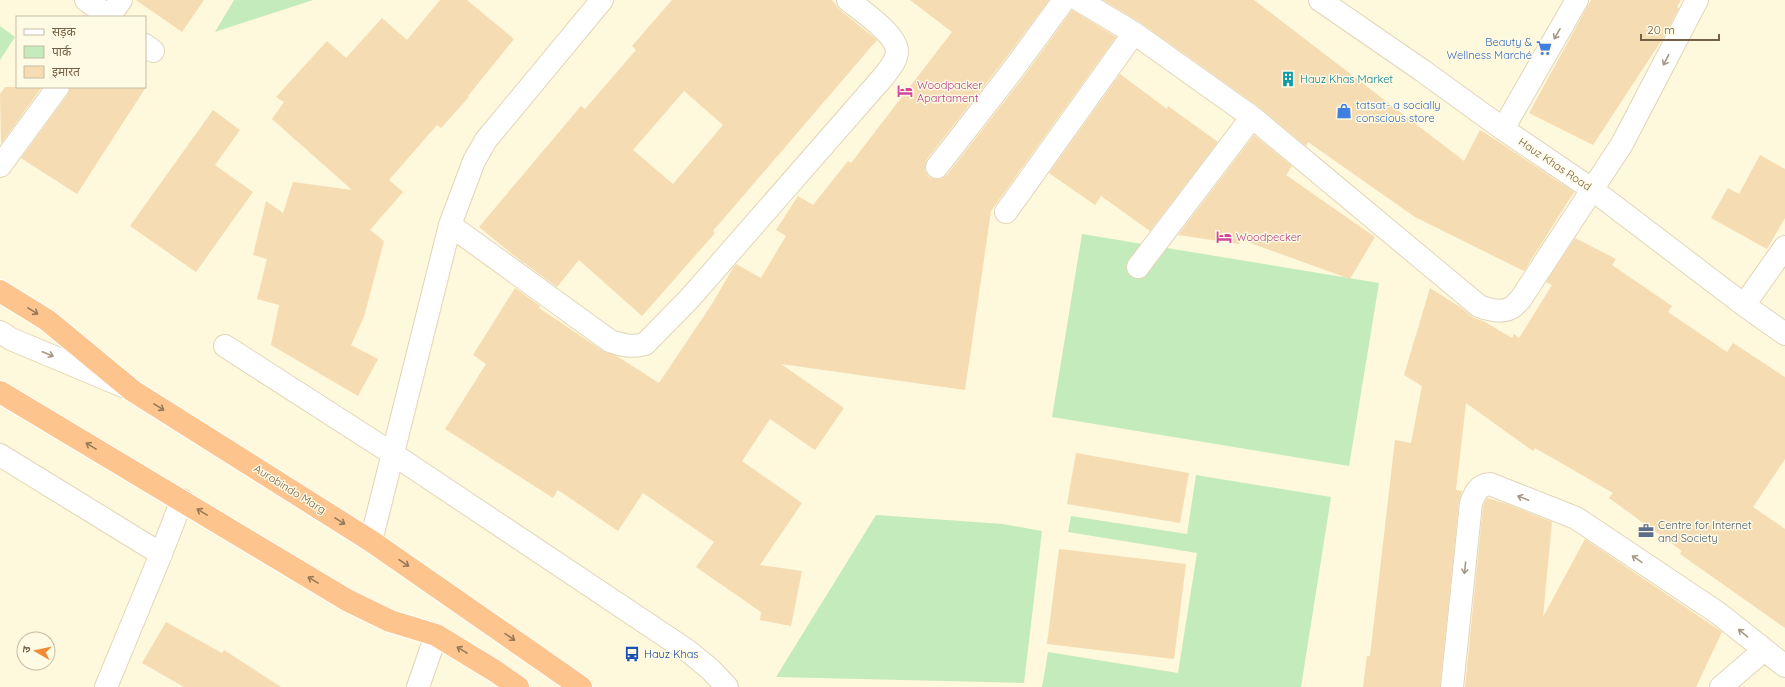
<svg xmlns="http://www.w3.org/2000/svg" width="1785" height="687" viewBox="0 0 1785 687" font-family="Quicksand,'Noto Sans Devanagari',sans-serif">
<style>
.green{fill:#c4ebbb}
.building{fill:#f5dcb2;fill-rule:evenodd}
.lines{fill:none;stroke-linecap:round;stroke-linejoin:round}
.street-casing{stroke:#e2d5b8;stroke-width:24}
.secondary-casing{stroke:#e4d5b3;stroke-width:24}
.highway-casing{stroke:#fff;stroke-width:24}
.street{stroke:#fff;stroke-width:22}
.secondary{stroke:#fff;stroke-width:22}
.highway{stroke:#fdc48e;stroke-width:22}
.oneway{stroke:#a59885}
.oneway2{stroke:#967956}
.labels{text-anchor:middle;stroke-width:3;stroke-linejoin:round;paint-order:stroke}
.shop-label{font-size:11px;fill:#366cbe;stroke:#fffae4;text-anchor:end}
.culture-label{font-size:11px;fill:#0d838f;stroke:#fffae4;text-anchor:start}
.hotel-label{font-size:11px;fill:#b23c85;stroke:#fffae4;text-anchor:start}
.street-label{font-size:11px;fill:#746044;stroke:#fffae4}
.service-label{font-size:11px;fill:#4e5e75;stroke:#fffae4;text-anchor:start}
.transit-label{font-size:11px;fill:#164399;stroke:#fffae4;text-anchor:start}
</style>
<rect width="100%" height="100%" fill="#fef8dc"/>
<path class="green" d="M234,0H313L215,32Z
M0,26L15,37L0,60Z
M1082,234L1379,283L1349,466L1052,417Z
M1196,475L1331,497L1301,687H1042L1048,652L1178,673L1197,553L1068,532L1071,516L1187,534Z
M876,515L1003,524L1042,531L1024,683L776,677Z"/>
<path class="building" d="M136,0H204L182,32Z
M440,0H467L514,39L468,96L469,97L441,128L437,125L389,180L403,192L370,230L384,241L364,317L351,345L378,359L358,396L271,345L279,305L257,299L267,259L253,255L266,201L283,213L293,182L352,190L272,119L284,102L276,97L327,41L346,58L382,18L407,40Z
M672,0H832L840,10L877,40L713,231L715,233L642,316L579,260L557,287L512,254L479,227L581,106L585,109L636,50L632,46ZM684,91L723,125L673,184L633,150Z
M910,0H1049L1002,63L927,159L925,165V171L929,177L935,179H941L947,175L1022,79L1072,10L1116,37L991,211L965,390L781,364L844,408L815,450L770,419L742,461L802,503L760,565L802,571L791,626L760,620L761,612L696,567L714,542L643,493L618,531L558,490L553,498L445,429L486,364L473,355L515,288L540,306L539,308L603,351L615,355L659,383L712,304L733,268L736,264L761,278L786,236L776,230L798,196L813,205L848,161L851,163L952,32Z
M1103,0H1254L1464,161L1480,130L1499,142L1574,192L1524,271L1415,217L1308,142L1306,146L1259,107L1141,23Z
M1591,0H1681L1677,7L1679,8L1665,35L1593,145L1529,113Z
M1120,74L1167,109L1168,106L1218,142L1150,231L1101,196L1095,205L1049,173Z
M5,87H42L1,144L0,94Z
M70,87H146L77,194L21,158L68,94Z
M213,110L240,130L215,165L253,192L196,272L130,226Z
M1254,135L1292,166L1286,175L1375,237L1350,279L1242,240L1239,244L1178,235Z
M1760,155L1785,169V218L1767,249L1711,218L1728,188L1739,194Z
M1575,238L1616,259L1612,265L1672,306L1668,312L1727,352L1733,343L1785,377V459L1753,507L1785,529V628L1680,554L1682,551L1609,498L1613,493L1535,448L1533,451L1466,403L1456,490L1462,491L1459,502L1440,687H1363L1367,656H1370L1395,440L1411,443L1422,386L1404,375L1430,288L1460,307L1474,318L1483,321L1512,338L1514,334L1519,338L1552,285L1546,282Z
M1076,453L1189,473L1180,523L1067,504Z
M1487,498L1507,504L1552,522L1543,617L1585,539L1722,632L1696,687H1465L1483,506Z
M1059,549L1186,564L1174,659L1047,644Z
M166,622L222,653L224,650L281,687H184L142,663Z"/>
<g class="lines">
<defs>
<path id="street" d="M86,0L110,17
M1079,0L1134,33L1252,117L1479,306C1488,310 1502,313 1511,308C1514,307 1517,302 1520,300L1622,144L1697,0
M1320,0L1423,71L1503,129L1593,190L1744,305L1785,334
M109,17L121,0
M145,45L153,51
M1503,129L1577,0
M0,166L58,87
M937,167L1012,71L1064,0
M1006,212L1134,33
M450,225L610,341C623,345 631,348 645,344L690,298L884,76C889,69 897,61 897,51C896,34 862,11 848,0
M1138,267L1252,117
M1744,305L1785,247
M225,346L393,454L688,651L710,669L727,687
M0,455L161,554
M371,541L450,225L474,161L486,140L602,0
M106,687L161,554L182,500
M418,687L436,635
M1452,687L1471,503C1475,493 1478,485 1490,484L1576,518L1718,613L1785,666
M1721,687L1764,650"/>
<path id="secondary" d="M0,332L11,339L123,386"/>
<path id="highway" d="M0,291L47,320L133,391L371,541L581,687
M0,392L347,600L390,621L436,635L495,671L518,687"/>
</defs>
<use href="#street" class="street-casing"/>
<use href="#secondary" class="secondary-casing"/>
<use href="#highway" class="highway-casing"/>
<use href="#street" class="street"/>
<use href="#secondary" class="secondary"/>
<use href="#highway" class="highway"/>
</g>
<defs><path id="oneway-shaft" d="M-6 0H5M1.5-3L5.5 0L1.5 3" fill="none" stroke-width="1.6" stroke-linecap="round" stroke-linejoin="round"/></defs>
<g class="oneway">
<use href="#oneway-shaft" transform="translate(1557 34) rotate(120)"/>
<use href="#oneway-shaft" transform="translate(1666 60) rotate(117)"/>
<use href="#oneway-shaft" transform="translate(48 354) rotate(23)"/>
<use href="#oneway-shaft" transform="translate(1523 498) rotate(-158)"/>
<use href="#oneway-shaft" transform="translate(1637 559) rotate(-146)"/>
<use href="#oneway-shaft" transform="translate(1465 568) rotate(96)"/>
<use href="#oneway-shaft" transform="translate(1743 633) rotate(-141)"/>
</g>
<g class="oneway2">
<use href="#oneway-shaft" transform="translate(33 311) rotate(32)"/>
<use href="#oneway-shaft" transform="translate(159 407) rotate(32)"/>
<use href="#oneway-shaft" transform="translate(91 446) rotate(-149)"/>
<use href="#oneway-shaft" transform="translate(202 512) rotate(-149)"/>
<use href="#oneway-shaft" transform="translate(340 521) rotate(32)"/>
<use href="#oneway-shaft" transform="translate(404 563) rotate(34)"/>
<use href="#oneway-shaft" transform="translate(313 580) rotate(-149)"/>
<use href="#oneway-shaft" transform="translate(510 637) rotate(35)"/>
<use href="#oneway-shaft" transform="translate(462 650) rotate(-149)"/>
</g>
<defs>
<symbol id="supermarket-bare" viewBox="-9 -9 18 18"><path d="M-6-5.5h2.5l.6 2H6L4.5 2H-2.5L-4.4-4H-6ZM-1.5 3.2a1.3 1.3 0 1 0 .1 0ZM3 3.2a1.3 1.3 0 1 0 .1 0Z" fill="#3f7fe0" stroke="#fffae4" stroke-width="2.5" paint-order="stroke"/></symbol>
<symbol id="building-bare" viewBox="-9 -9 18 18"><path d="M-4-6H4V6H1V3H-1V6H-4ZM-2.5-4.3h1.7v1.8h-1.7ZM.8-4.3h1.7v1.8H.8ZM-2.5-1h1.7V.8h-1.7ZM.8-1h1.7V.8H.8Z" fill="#0f9aa8" stroke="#fffae4" stroke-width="2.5" paint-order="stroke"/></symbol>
<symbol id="hotel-bare" viewBox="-9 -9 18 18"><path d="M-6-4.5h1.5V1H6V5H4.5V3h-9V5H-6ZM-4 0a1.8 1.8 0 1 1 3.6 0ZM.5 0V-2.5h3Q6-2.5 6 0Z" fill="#d1479c" stroke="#fffae4" stroke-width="2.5" paint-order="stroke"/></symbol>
<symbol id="shop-bare" viewBox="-9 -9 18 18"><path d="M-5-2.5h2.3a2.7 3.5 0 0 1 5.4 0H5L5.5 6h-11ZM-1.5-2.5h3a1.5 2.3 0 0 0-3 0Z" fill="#3f7fe0" stroke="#fffae4" stroke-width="2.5" paint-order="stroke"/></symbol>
<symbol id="office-bare" viewBox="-9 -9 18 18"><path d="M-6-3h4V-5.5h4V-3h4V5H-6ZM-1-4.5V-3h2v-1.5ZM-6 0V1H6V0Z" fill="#5c6f8a" stroke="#fffae4" stroke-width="2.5" paint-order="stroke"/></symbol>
<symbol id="bus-bare" viewBox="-9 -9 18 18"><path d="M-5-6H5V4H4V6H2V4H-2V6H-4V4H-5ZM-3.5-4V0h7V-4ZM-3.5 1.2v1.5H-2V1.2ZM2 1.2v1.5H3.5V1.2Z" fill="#1a4fb4" stroke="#fffae4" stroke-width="2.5" paint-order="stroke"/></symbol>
</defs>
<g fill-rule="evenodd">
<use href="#supermarket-bare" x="1533" y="37" width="22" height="22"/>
<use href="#building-bare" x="1277" y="68" width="22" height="22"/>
<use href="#hotel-bare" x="894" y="80" width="22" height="22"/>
<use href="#shop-bare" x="1333" y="100" width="22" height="22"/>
<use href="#hotel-bare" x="1213" y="226" width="22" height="22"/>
<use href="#office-bare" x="1635" y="520" width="22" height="22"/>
<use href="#bus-bare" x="621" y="643" width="22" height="22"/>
</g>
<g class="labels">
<g class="shop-label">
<text x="1532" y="46">Beauty &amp;<tspan x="1532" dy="13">Wellness Marché</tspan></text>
<text x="1356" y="109" text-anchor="start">tatsat- a socially<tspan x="1356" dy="13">conscious store</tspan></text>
</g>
<g class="culture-label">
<text x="1300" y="83">Hauz Khas Market</text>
</g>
<g class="hotel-label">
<text x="917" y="89">Woodpacker<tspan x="917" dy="13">Apartament</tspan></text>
<text x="1236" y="241">Woodpecker</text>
</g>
<g class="street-label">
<text transform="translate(1555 164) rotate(34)" y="4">Hauz Khas Road</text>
<text transform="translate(290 489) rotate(32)" y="4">Aurobindo Marg</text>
</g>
<g class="service-label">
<text x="1658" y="529">Centre for Internet<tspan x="1658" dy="13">and Society</tspan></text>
</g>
<g class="transit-label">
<text x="644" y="658">Hauz Khas</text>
</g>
</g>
<rect x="16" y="16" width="130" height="72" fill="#fffae4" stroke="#c7bca4"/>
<rect x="24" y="29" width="20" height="6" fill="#ffffff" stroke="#c7bca4"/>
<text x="52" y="36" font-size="12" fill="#746044">सड़क</text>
<rect x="24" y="46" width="20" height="12" fill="#c4ebbb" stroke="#c7bca4"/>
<text x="52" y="56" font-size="12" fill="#746044">पार्क</text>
<rect x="24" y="66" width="20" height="12" fill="#f5dcb2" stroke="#c7bca4"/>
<text x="52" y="76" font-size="12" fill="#746044">इमारत</text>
<g transform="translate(36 651) rotate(279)"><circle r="19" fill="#fffae4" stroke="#c7bca4"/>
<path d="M0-3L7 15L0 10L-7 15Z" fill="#f18b38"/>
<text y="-6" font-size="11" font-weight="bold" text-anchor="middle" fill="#746044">उ</text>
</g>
<path d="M1641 34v6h78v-6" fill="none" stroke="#746044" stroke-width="2"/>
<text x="1647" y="34" font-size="12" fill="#746044" stroke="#fffae4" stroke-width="3" paint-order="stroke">20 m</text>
</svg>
